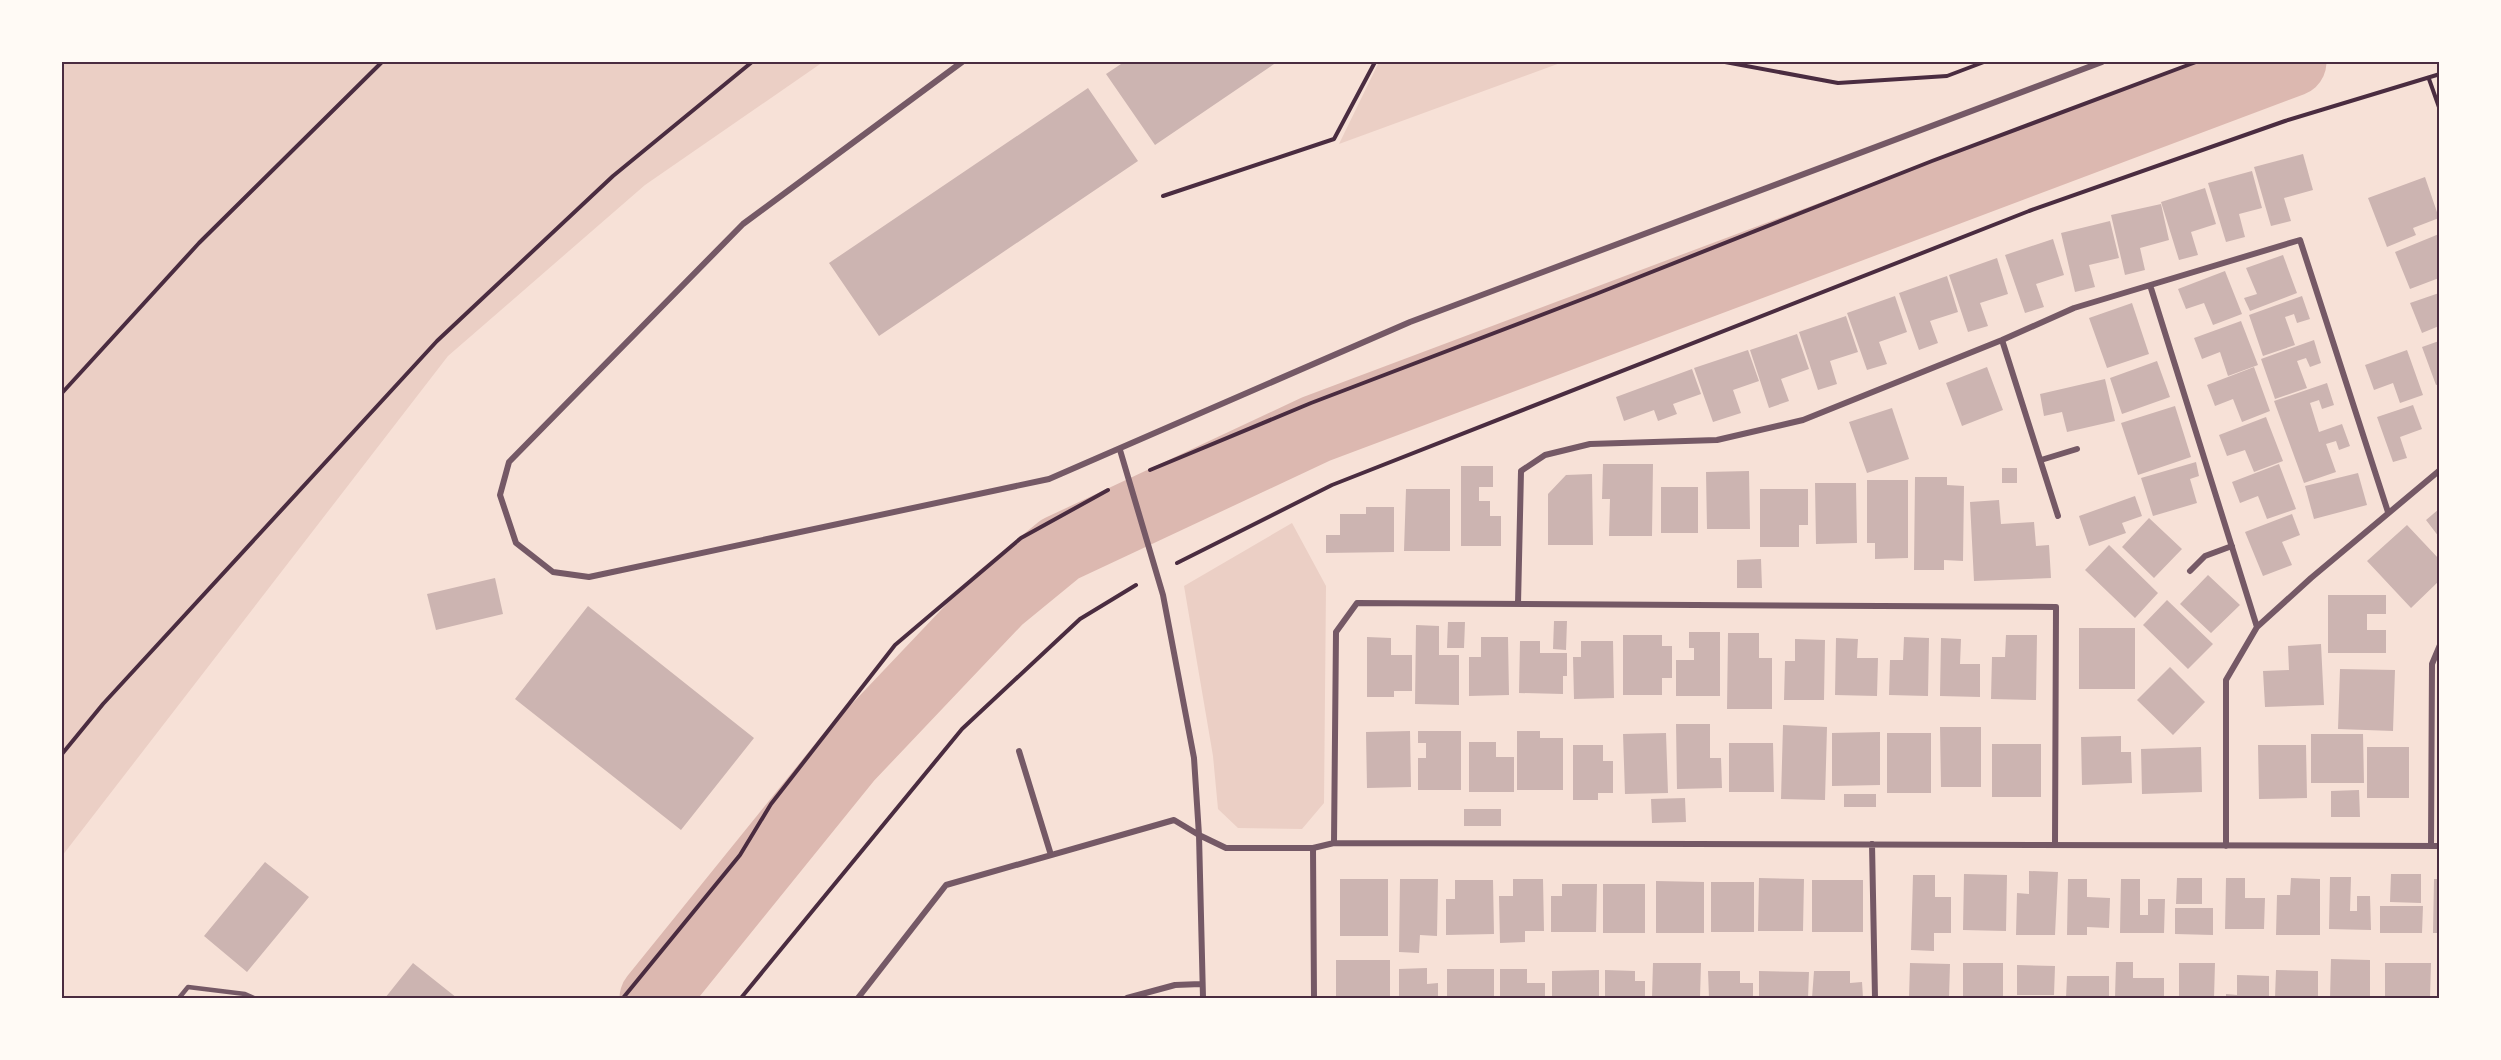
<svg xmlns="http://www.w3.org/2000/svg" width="2501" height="1060" viewBox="0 0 2501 1060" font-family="Ubuntu,sans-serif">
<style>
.green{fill:#ebcfc5}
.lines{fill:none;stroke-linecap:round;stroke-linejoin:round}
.river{stroke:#dcb8b0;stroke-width:69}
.building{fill:#ccb4b1}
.path{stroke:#4a2c40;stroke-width:4}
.service{stroke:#755966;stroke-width:4.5}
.minor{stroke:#755966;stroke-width:6}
.neatline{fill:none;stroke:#4a2c40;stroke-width:2}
</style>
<rect width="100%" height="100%" fill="#f7e1d7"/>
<path class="green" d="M62,62H823L645,185L448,356L62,856Z
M1379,62H1563L1339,144Z
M1292,523L1326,586L1324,803L1302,829L1238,828L1218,809L1213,756L1184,586Z"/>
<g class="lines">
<path class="river" d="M654,998L848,758L999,599L1060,549L1316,429L2292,62"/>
</g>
<path class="building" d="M1124,62H1277L1155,145L1106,74Z
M1088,88L1138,161L879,336L829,263Z
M2303,154L2313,190L2284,198L2291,221L2271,226L2254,167Z
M2252,171L2262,208L2239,214L2245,237L2226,242L2208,183Z
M2425,177L2439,218L2413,228L2416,235L2387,247L2368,198Z
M2205,188L2216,224L2191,232L2198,255L2179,260L2161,202Z
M2161,204L2169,240L2140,248L2145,270L2125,275L2111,215Z
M2110,221L2119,258L2089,265L2095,287L2075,292L2061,233Z
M2439,234V278L2410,289L2395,252Z
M2053,239L2064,275L2036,284L2044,307L2025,313L2005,255Z
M2283,255L2297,293L2250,311L2244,298L2257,294L2246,268Z
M1997,258L2008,294L1980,303L1988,326L1968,332L1949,275Z
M2225,271L2242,314L2213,325L2204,303L2186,309L2178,289Z
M1947,276L1958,312L1930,321L1938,343L1919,350L1899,293Z
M2439,293V326L2422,333L2410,303Z
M1895,296L1907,332L1879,342L1887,364L1867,370L1847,313Z
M2302,296L2310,319L2297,323L2294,314L2285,317L2295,345L2263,356L2249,315Z
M2132,303L2149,354L2107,368L2089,318Z
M1846,316L1858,352L1830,361L1837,384L1818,390L1799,332Z
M2241,321L2258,365L2228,376L2220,352L2202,359L2194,338Z
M1797,334L1809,369L1781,379L1789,401L1769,408L1750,350Z
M2314,340L2321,363L2310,367L2306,358L2297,361L2307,388L2275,399L2261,359Z
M2439,341V384L2436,385L2422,347Z
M1748,350L1759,381L1733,390L1741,413L1713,422L1694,368Z
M2407,350L2423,395L2400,403L2393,383L2374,390L2365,365Z
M2157,361L2170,397L2122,414L2110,378Z
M1987,367L2003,410L1962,426L1946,383Z
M2254,367L2270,411L2242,422L2233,399L2215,406L2207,385Z
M1692,369L1701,394L1673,404L1677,414L1658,421L1654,410L1624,421L1616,397Z
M2105,379L2115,421L2067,432L2062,412L2044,416L2040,394Z
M2327,383L2334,405L2322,409L2319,400L2310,403L2319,432L2342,424L2350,446L2339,450L2336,441L2326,444L2336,472L2304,483L2274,401Z
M2413,405L2422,429L2400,437L2407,458L2393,462L2377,417Z
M2175,406L2191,457L2138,475L2121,423Z
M1892,408L1909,459L1867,473L1849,422Z
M2266,417L2283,461L2254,472L2245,450L2227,456L2219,435Z
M2196,462L2199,476L2190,479L2197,503L2153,516L2141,478Z
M1603,464H1653L1652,536H1609L1610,499H1602Z
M2279,464L2296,509L2267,519L2258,496L2240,503L2232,482Z
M1461,466H1493V487H1479V501H1490V516H1501V546H1461Z
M2002,468H2017V483H2002Z
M1749,471L1750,529H1707L1706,472Z
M2358,473L2367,505L2314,519L2305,486Z
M1592,474L1593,545H1548V494L1566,475Z
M1915,477H1947V485L1964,486L1963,561L1944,560V570H1914Z
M1867,480H1908V558L1875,559V543H1867Z
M1815,483H1856L1857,543L1816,544Z
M1661,487H1698V533H1661Z
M1406,489H1450V551H1404Z
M1760,489H1808V525H1799V547H1760Z
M2135,496L2142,516L2122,523L2126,533L2089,546L2079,516Z
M1999,500L2001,524L2034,522L2036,546L2049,545L2051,578L1974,581L1970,502Z
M1366,507H1394V552L1326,553V535H1340V514H1366Z
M2439,509V537L2426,520Z
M2292,514L2300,535L2282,542L2292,565L2263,576L2245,532Z
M2149,518L2182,549L2154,578L2122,547Z
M2407,525L2439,559V581L2411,608L2367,561Z
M2109,545L2158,593L2135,618L2085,570Z
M1761,559L1762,588H1737V560Z
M2208,575L2240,605L2211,633L2180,604Z
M495,578L503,614L436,630L427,594Z
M2328,595H2386V614H2367V630H2386V653H2328Z
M2167,600L2213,644L2188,669L2143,625Z
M588,606L754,738L681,830L515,699Z
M1554,621H1567L1566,650L1553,649Z
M1448,622H1465L1464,648H1447Z
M1416,625L1439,626V655H1459V705L1415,704Z
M2079,628H2135V689H2079Z
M1689,632H1720V696H1676V660H1694V648H1689Z
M1728,633H1759V658H1772V709H1727Z
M1623,635H1662V646H1672V678H1662V695H1623Z
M2006,635H2037L2036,700L1991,699L1992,657H2005Z
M1367,637L1391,638V655H1412V691H1394V697H1367Z
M1481,637H1508L1509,695L1469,696V657H1481Z
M1904,637L1929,638L1928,696L1889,695L1890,660H1903Z
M1836,638L1858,639L1857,658H1878L1877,696L1835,695Z
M1941,638L1961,639L1960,664H1980V697L1940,696Z
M1795,639L1825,640L1824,700H1784L1785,661H1795Z
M1520,641H1540V653H1567V676H1563V694L1519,693Z
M1581,641H1613L1614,698L1574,699L1573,657H1581Z
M2321,644L2324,705L2265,707L2263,671L2289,670L2288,646Z
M2170,667L2205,702L2173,735L2137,700Z
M2340,669L2395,670L2393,731L2338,729Z
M1676,724H1710V758H1721L1722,788L1677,789Z
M1783,725L1827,727L1825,800L1781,799Z
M1940,727H1981V787H1941Z
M1410,731L1411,787L1367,788L1366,732Z
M1418,731H1461V790H1418V758H1426V743H1418Z
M1517,731H1540V738H1563V790H1517Z
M1880,732V785L1832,786V733Z
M1666,733L1668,793L1625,794L1623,734Z
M1887,733H1931V793H1887Z
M2311,734H2363L2364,783H2311Z
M2121,736V752H2131L2132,783L2082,785L2081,737Z
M1469,742H1496V757H1514V792H1469Z
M1729,743H1773L1774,792H1729Z
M1992,744H2041V797H1992Z
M1573,745H1603V761H1613V793H1598V800H1573Z
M2258,745H2306L2307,798L2259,799Z
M2201,747L2202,792L2142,794L2141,749Z
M2367,747H2409V798H2367Z
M2359,790L2360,817H2331V791Z
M1844,794H1876V807H1844Z
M1685,798L1686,822L1652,823L1651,799Z
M1464,809H1501V826H1464Z
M265,862L309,897L247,972L204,936Z
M2029,871L2058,872L2055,935H2016L2017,893L2029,894Z
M1964,874L2007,875L2006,931L1963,930Z
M2391,874H2421V903L2390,902Z
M1913,875H1935V897H1951V933H1934V951L1911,950Z
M2330,877H2351L2350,911H2357V896H2370L2371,930L2329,929Z
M1759,878L1804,879L1803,931H1758Z
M2177,878H2202V904H2176Z
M2226,878H2245V898H2265L2264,929H2225Z
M2291,878L2320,879V935H2276L2277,895H2290Z
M1340,879H1388V936H1340Z
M1400,879H1438L1437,936L1420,935L1419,953L1399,952Z
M1513,879H1543L1544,931H1525V942L1500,943L1499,896H1513Z
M2068,879H2087V897L2110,898L2109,928L2087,927V935H2067Z
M2121,879H2140V915H2148V899H2165L2164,933H2120Z
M2434,879H2439V933H2433Z
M1455,880H1493L1494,934L1446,935V899H1455Z
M1812,880H1863V932H1812Z
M1656,881L1704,882V933H1656Z
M1711,882H1754V932H1711Z
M1562,884H1597L1596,932H1551V896H1562Z
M1603,884H1645V933H1603Z
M2380,906H2423L2422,933H2380Z
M2175,908H2213V935L2175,934Z
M2331,959L2370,960V998H2330Z
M1336,960H1390V998H1336Z
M2116,962H2133V978H2164V998H2115Z
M413,963L457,998H385Z
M1653,963H1701L1700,998H1652Z
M1910,963L1950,964L1949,998H1909Z
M1963,963H2003V998H1963Z
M2179,963H2215L2214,998H2179Z
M2385,963H2431L2430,998H2385Z
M2017,965L2055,966L2054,995H2017Z
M1427,968V984L1438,983V998H1399V969Z
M1447,969H1494V998H1447Z
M1500,969H1527V983H1545V998H1500Z
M1599,970V998H1552V971Z
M1605,970L1635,971V981H1645V998H1605Z
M2276,970L2318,971V998H2275Z
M1708,971H1740V983H1753V998H1709Z
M1759,971L1809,972L1808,998H1759Z
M1814,971H1850V983L1862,982L1863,998H1812Z
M2237,975L2269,976V998H2226V994L2237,995Z
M2067,976H2109V998H2066Z"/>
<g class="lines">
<path class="path" d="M1725,62L1838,83L1947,76L1984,62
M2429,79L2440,110
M1163,196L1334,139L1375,62
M62,393L199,243L382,62
M1150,470L1311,403L1596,294L1932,161L2196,62
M1177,563L1332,485L2029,211L2285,121L2440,74
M62,754L103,704L437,341L613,176L752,62
M623,998L740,855L771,804L895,645L1021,538L1108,490
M741,998L962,729L1080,619L1136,585"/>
<path class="service" d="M179,998L188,987L245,994L254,998"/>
<path class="minor" d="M962,62L743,224L509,462L500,495L516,543L553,572L589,577L1049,479L1410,322L2102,62
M2150,285L2257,627
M2002,340L2058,516
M1120,450L1163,595L1194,758L1199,835L1203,998
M2041,460L2077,449
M2190,571L2205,556L2232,546
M1518,604L1521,471L1545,455L1590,444L1717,440L1803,420L2002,340L2074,308L2300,240L2388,512
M1019,751L1051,855
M1334,843L1336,632L1357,603L2056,607L2055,845
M1872,844L1875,998
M2226,846V680L2257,627L2311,578L2440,470
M2431,846L2432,664L2440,645
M1313,848L1314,998
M858,998L946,885L1174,820L1199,835L1226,848H1313L1334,843L2440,846
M1127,998L1175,985L1201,984"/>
</g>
<rect width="2501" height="1060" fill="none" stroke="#fffaf5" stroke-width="126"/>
<rect x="63" y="63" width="2375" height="934" class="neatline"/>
</svg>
